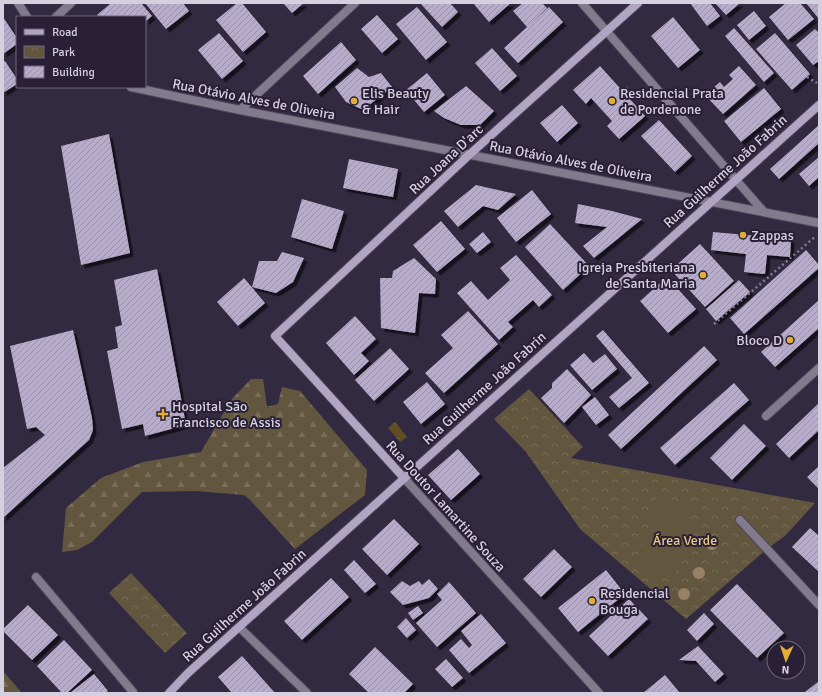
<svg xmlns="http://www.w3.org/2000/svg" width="822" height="696" viewBox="0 0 822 696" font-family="Signika,sans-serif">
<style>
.forest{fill:url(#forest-firs)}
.park{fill:url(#park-crowns)}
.pitch{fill:#62563e}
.water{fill:url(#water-ripples)}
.building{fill:url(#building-hatch);filter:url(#shadow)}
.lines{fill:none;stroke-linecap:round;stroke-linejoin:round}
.lane-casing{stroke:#4c455a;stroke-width:10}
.street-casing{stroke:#4c455a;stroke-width:10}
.secondary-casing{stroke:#4c455a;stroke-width:10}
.path{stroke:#847d90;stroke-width:2.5;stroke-dasharray:2 3;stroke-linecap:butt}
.lane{stroke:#817b8d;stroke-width:8}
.street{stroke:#817b8d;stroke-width:8}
.secondary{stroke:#b0a6c3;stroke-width:8}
.tree{fill:#968066}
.poi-dot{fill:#e2af34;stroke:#292037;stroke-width:1.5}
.labels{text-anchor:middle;stroke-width:4;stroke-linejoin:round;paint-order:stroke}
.poi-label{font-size:14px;fill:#d5d0df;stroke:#292037;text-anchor:start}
.street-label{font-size:14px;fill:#d5d0df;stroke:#292037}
.park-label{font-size:14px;fill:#e8c784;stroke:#292037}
</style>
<defs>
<pattern id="forest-firs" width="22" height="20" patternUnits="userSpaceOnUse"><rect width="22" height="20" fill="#62563e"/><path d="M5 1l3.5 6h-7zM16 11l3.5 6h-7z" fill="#786d59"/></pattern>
<pattern id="park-crowns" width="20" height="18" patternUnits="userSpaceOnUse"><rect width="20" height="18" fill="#62563e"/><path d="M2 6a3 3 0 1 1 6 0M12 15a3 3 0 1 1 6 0" fill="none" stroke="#786d59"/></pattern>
<pattern id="water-ripples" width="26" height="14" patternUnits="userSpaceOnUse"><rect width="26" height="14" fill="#604d25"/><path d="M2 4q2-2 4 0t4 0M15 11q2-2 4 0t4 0" fill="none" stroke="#766644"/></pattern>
<pattern id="building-hatch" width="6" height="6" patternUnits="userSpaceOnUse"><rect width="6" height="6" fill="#b7adca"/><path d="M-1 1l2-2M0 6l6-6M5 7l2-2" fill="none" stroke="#9991a8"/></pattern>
<filter id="shadow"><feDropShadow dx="3.5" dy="3.5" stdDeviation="0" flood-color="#0009"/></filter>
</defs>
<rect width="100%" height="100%" fill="#322a41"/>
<path class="forest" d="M251,379H263L267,407L278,404L282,387L300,391L367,470L365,495L295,549L249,499L244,495L196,491L142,492L92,542L77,550L62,552L66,508L101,478L143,462L201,452L231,400Z
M3,671L22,693H3Z"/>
<path class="park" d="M529,389L583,447L571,458L815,503L785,536L767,549L686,619L580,529L526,452L494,419Z
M131,573L187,633L165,653L109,593Z"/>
<path class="pitch" d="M657,496L694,506L674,579L636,568Z"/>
<path class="water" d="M395,422L407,437L400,442L388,428Z"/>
<path class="building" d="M111,3H141L152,16L145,22V17H99L97,15Z
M145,3H183L189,11L166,29Z
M237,3H242L266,32L243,52L216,20Z
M283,3H304L292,13Z
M420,3H450L458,12L442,27Z
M473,3H511L489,22Z
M523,3H542L547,8L527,27L513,11Z
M690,3H710L720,16L707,26Z
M715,3H740L726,15Z
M786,3H800L814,19L788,40L769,17Z
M806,3H819V19Z
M417,7L447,42L426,60L396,24Z
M549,7L563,22L518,63L504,48Z
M754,11L766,26L749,40L737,25Z
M377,15L398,39L382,53L361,29Z
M3,17L17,38V44L3,54Z
M673,17L700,50L678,68L651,36Z
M734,28L774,73L764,82L725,36Z
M815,29L819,33V61L813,65L796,45Z
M219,33L243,61L222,79L198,50Z
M775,33L810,74L792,90L756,49Z
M341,42L356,60L318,94L303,76Z
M492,48L517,76L500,91L475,63Z
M5,61L17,79V84L3,93V62Z
M600,66L645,116L619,139L607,126L612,121L591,98L586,104L573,90Z
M739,66L756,85L723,114L705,95L720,82L724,87L733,79L729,75Z
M357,68L369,77L381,73L392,87L363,110L346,102L335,87Z
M427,73L445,95L424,112L406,90Z
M466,86L494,111L480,125H461L444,118L434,111Z
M764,88L781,109L741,142L724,121Z
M562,105L578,123L557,142L540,123Z
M659,120L692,156L675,172L641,136Z
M819,125V143L779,179L770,169Z
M109,134L130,253L81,265L61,146Z
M819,157V177L809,186L799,174Z
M349,159L398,169L393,197L343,188Z
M476,185L516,194L498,210L483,206L458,227L444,211Z
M532,190L551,214L516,242L497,218Z
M302,199L344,211L332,249L291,237Z
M578,204L612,211L642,219L594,258L583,246L607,227L575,223Z
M441,221L465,249L437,272L413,245Z
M550,224L589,266L563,290L525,247Z
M483,232L491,242L477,253L469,244Z
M713,232L791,239L790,257L767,255L765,274L744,272L746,254L711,250Z
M700,244L734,281L705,307L671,270Z
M806,250L819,265V268L744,334L730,318Z
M282,252L304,258L293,282L276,293L252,287L259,261H277Z
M516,255L552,295L539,307L533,300L508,322L513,327L499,340L457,293L471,281L488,300L510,280L500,268Z
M414,258L436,279L435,294L419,293L415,333L381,328L380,278H392L393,271Z
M157,269L186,425L145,436L143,424L122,429L107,351L118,348L115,327L122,325L114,280Z
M667,277L696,309L668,333L640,301Z
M244,278L265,303L238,326L217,302Z
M739,280L750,292L716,321L706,309Z
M819,300V328L775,367L761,352Z
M468,311L498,344L444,393L425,373L453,348L441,335Z
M355,316L376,339L361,353L369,361L354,375L326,343Z
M73,330L92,418L93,430L89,440L3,518V468L45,435L36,427L27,429L10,346Z
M603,330L649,383L619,408L609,397L632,378L596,336Z
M704,346L717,360L621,449L608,435Z
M390,348L409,369L374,401L355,380Z
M584,353L593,363L605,354L617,369L592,390L570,365Z
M567,369L591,395L564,423L541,398L552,388V383Z
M427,382L445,404L421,424L403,402Z
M734,383L749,400L675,465L660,448Z
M595,397L609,415L596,425L582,407Z
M819,403V430L789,458L776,444Z
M744,424L766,446L732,480L710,458Z
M458,449L480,474L451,500L428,475Z
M819,466V489L807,477Z
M394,519L419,544L387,575L362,549Z
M810,528L819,536V572L792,547Z
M554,549L572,567L541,597L523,579Z
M354,560L376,584L365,593L344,570Z
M606,570L625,594L578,632L558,608Z
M331,578L349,597L302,640L284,621Z
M429,579L438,589L429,598L403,605L390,592L402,581L410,586L419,581L422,585Z
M449,582L476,613L437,647L416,623L442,600L437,594Z
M737,584L784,633L757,658L710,610Z
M629,599L648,619L608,656L589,636Z
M28,605L58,635L32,660L3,631V629Z
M418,606L423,613L413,620L408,613Z
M704,613L714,624L697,641L687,630Z
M481,614L506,643L469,673L449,650L461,639L469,648L472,645L461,631Z
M406,618L416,630L407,638L397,627Z
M64,640L92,670L67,693H62L37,666Z
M698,646L724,674L715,682L696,661L679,660Z
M375,647L413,684L404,693H369L349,674Z
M242,656L275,693H232L218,677Z
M446,659L463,678L452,687L435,669Z
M94,674L108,691L105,693H70Z
M665,675L680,693H643Z
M819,681V693H806L805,692Z"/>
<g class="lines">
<defs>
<path id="lane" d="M766,416L819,368
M36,577L133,692"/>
<path id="street" d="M18,3L27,17
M582,3L764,212
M56,17L71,3
M131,87L240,110L819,223
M240,110L355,3
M404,478L599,693
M740,520L819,605
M239,627L307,693"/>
<path id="secondary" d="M404,478L275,336L469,155L638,3
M169,693L188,673L239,627L819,105"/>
</defs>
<use href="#lane" class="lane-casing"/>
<use href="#street" class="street-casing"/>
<use href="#secondary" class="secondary-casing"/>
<path class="path" d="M807,77L817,83
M623,92L628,88
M714,324L816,236"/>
<use href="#lane" class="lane"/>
<use href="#street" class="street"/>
<use href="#secondary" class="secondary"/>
</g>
<g class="tree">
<circle cx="712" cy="544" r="6"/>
<circle cx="699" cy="573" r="6"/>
<circle cx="684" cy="594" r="6"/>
</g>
<g class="poi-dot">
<circle cx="354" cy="101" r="4"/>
<circle cx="612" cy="101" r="4"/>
<circle cx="743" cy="235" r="4"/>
<circle cx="703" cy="275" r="4"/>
<circle cx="790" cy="340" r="4"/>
<path d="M161 408h4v4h4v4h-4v4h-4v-4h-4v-4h4z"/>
<circle cx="592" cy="601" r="4"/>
</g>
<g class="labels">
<g class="poi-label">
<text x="362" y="98">Elis Beauty<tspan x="362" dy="16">&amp; Hair</tspan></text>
<text x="620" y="98">Residencial Prata<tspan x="620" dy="16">de Pordenone</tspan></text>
<text x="751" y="240">Zappas</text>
<text x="695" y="272" text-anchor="end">Igreja Presbiteriana<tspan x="695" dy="16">de Santa Maria</tspan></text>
<text x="782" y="345" text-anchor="end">Bloco D</text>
<text x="172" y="411">Hospital São<tspan x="172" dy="16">Francisco de Assis</tspan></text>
<text x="600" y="598">Residencial<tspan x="600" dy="16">Bouga</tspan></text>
</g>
<g class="street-label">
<text transform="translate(254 99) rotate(11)" y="5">Rua Otávio Alves de Oliveira</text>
<text transform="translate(446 159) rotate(-43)" y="5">Rua Joana D'arc</text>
<text transform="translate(571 161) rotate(11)" y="5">Rua Otávio Alves de Oliveira</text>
<text transform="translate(725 171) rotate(-42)" y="5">Rua Guilherme João Fabrin</text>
<text transform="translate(484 388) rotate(-42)" y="5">Rua Guilherme João Fabrin</text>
<text transform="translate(446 506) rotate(48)" y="5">Rua Doutor Lamartine Souza</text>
<text transform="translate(244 605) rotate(-42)" y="5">Rua Guilherme João Fabrin</text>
</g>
<g class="park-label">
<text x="685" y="545">Área Verde</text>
</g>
</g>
<rect width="822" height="696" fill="none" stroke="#d5d0df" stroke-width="8"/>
<rect x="16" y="16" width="130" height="72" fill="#292037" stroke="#6e667a"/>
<rect x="24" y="29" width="20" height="6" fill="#b0a6c3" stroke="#6e667a"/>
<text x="52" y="36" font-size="12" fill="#d5d0df">Road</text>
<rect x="24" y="46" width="20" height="12" fill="url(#park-crowns)" stroke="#6e667a"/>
<text x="52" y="56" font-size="12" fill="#d5d0df">Park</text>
<rect x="24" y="66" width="20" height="12" fill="url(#building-hatch)" stroke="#6e667a"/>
<text x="52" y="76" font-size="12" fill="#d5d0df">Building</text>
<g transform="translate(786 660) rotate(183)"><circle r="19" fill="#292037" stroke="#6e667a"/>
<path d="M0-3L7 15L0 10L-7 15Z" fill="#e2af34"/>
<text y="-6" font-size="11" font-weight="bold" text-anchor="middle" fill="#d5d0df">N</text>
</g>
</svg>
